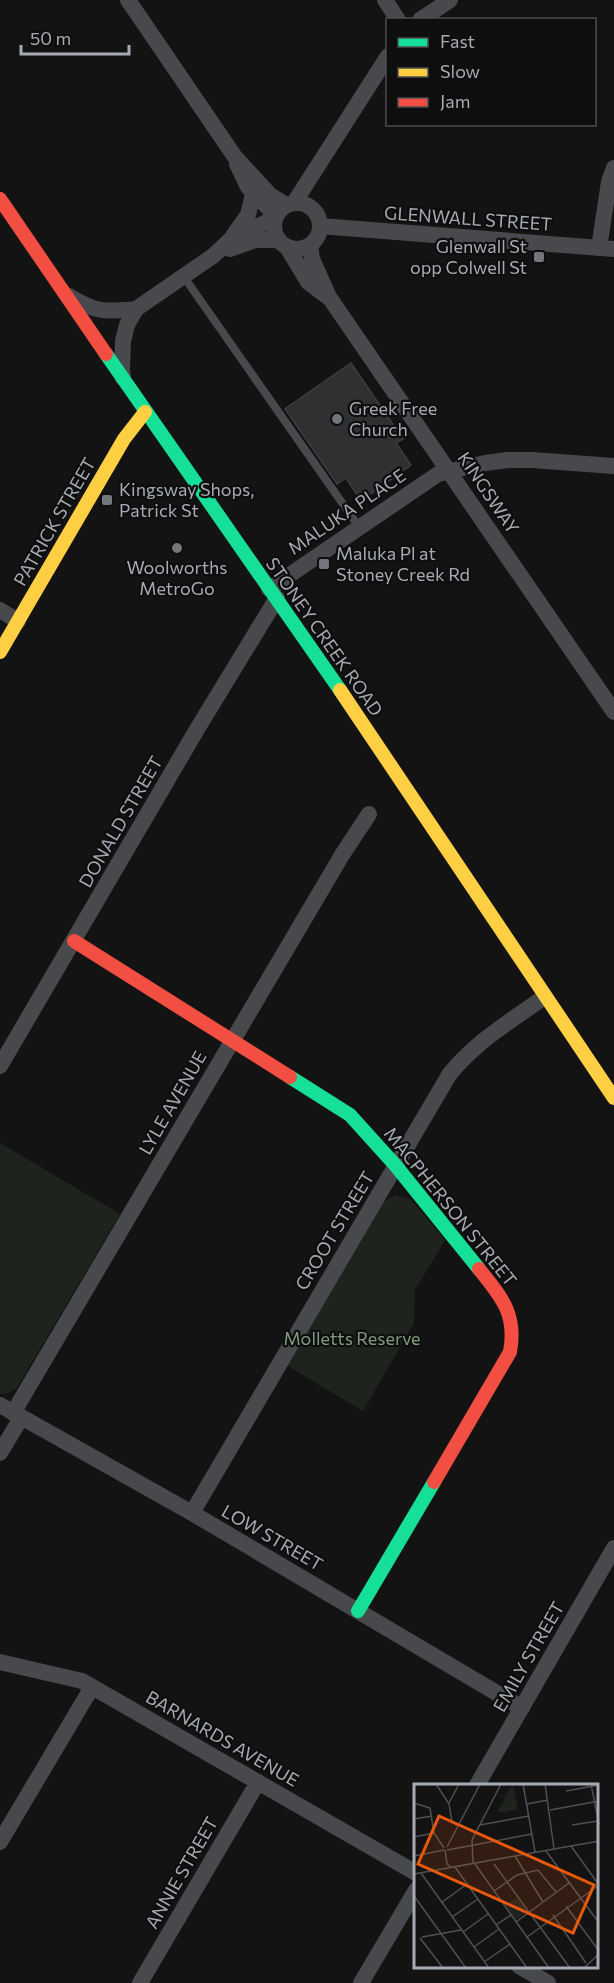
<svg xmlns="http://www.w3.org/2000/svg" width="614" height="1983" viewBox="0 0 614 1983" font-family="Commissioner,sans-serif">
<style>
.green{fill:#1e231e}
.building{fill:#2f3031;stroke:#3c3d40;stroke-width:1.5}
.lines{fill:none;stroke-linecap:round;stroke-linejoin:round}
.lane{stroke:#48494c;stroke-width:8}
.street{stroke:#48494c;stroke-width:16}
.fast{stroke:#16e098;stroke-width:14}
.slow{stroke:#ffcf43;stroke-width:14}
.jam{stroke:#f24e42;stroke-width:14}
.poi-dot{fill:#73767b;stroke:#0e0e0f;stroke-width:2}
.labels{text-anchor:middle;stroke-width:4.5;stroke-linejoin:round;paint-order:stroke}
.street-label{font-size:18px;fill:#a6abb3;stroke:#0e0e0f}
.poi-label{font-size:18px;fill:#a6abb3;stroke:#0e0e0f;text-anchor:start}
.park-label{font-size:18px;fill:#7f9c7f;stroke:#0e0e0f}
.inset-road{fill:none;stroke:#4e5054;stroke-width:1.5}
.view{fill:#e8590c;fill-opacity:0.15;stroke:#e8590c;stroke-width:3}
.inset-edge{fill:none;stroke:#a6abb3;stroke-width:3}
</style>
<rect width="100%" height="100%" fill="#131314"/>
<path class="green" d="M0,1143L120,1214L18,1386C13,1392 8,1394 0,1394Z
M396,1195L410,1199L445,1240L415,1290L414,1323L363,1411L286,1365L384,1201Z"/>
<path class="building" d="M351,363L403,439L396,443L411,465L361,501L346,478L337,484L285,409Z"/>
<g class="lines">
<path class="lane" d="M184,277L359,527"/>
<path class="street" d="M128,0L235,157L270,195L286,205
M385,0L398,20
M420,20L450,0
M237,164L248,187L276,216
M294,203L388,56
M274 226a23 23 0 1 1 46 0a23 23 0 1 1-46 0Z
M320,226L614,249
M233,236L248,215L253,194
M310,245L312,259L329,297L614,712
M287,247L308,282L328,297
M599,248L609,182L614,168
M230,249L255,240H278
M69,296C97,313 105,312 136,309
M123,378L122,369L123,341L127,325L136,309L213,256L231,239L275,218
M269,589L438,474L485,463L508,460H532L614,466
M0,610L18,621
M0,1066L196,731L277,598
M0,1405L192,1513L522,1708
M13,1413L342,855L369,814
M0,1453L21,1418
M192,1513L449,1075C476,1041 510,1022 544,997
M0,1662L82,1681L416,1873
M477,1785L614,1548
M0,1842L92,1687
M519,1966L548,1983
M140,1983L258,1782
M361,1983L416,1890"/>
<path class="fast" d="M106,354L340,690
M290,1077L350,1115L396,1166L479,1269
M358,1611L434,1482"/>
<path class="slow" d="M0,652L124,439L145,412
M340,690L614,1098"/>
<path class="jam" d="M0,199L106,354
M74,941L290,1077
M434,1482L510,1352C517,1313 501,1297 479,1269"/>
</g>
<g class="poi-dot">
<rect x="533" y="251" width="12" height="12" rx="3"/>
<circle cx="337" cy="419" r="6"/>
<rect x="101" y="494" width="12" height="12" rx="3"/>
<circle cx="177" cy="548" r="6"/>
<rect x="318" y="558" width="12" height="12" rx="3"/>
</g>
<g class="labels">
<g class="street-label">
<text transform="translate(468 219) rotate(4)" y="6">GLENWALL STREET</text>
<text transform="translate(488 493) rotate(56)" y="6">KINGSWAY</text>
<text transform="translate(347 512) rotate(-34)" y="6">MALUKA PLACE</text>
<text transform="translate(55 522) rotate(-60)" y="6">PATRICK STREET</text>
<text transform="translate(324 637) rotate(55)" y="6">STONEY CREEK ROAD</text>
<text transform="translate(121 822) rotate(-60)" y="6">DONALD STREET</text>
<text transform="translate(173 1103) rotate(-60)" y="6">LYLE AVENUE</text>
<text transform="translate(450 1207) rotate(51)" y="6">MACPHERSON STREET</text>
<text transform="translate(335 1231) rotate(-59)" y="6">CROOT STREET</text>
<text transform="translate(272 1538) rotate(30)" y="6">LOW STREET</text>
<text transform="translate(529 1657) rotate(-60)" y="6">EMILY STREET</text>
<text transform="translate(222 1739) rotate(30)" y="6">BARNARDS AVENUE</text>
<text transform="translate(182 1873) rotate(-60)" y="6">ANNIE STREET</text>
</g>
<g class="poi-label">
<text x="527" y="253" text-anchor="end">Glenwall St<tspan x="527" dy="21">opp Colwell St</tspan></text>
<text x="349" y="415">Greek Free<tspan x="349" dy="21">Church</tspan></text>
<text x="119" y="496">Kingsway Shops,<tspan x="119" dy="21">Patrick St</tspan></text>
<text x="336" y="560">Maluka Pl at<tspan x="336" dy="21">Stoney Creek Rd</tspan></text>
<text x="177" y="574" text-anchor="middle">Woolworths<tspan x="177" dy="21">MetroGo</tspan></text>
</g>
<g class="park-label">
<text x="352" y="1345">Molletts Reserve</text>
</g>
</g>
<g transform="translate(414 1784)">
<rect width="184" height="184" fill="#131314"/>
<path d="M99,0L101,11L110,10L101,12L104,26L93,27L94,35L92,28H83L91,14L84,10L91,12ZM103,113L113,128L102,136L91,121Z" fill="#1e231e"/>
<path class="inset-road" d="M22,0L35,20L38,38L44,42M109,0L121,68M131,0L140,65M177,0L185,40M152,7L185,1M0,19L16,24L20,49L30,64M35,19L45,0M113,20L134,16M136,26L185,17M0,35L18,32M66,41L115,32M158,41L184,37M0,53L20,49M157,62L185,101M33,63L66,0M31,66L33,80L38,84M33,66L118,50M132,67L185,139M0,72L30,66M101,72L129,118M59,79L58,56L87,0M61,80L135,184M80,80L115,128M41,83L113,184M7,89L75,184M0,90L185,57M80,107L103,91L124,86L142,108M0,112L52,184M27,119L53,100M152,122L185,167M115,128L156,184M139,131L172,179M38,133L64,115M102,138L155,99M82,141L97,131M49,148L74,130M8,153L47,146M113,153L185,101M6,154L29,184M60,163L85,145M70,178L96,160M170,184L185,170"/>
<path class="view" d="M25,32L180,101L159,149L4,80Z"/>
<rect width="184" height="184" class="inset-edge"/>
</g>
<rect x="386" y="18" width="210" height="108" fill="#0e0e0f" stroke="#4b4d51" stroke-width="1.5"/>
<rect x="398" y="38" width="30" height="9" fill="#16e098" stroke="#4b4d51" stroke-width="1.5"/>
<text x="440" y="48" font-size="18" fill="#a6abb3">Fast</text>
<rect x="398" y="68" width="30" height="9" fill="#ffcf43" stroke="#4b4d51" stroke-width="1.5"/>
<text x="440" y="78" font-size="18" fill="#a6abb3">Slow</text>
<rect x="398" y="98" width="30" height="9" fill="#f24e42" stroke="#4b4d51" stroke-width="1.5"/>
<text x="440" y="108" font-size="18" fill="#a6abb3">Jam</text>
<path d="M21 45v9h108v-9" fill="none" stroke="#a6abb3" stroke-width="3"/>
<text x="30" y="45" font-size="18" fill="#a6abb3" stroke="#0e0e0f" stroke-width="4.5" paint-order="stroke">50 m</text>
</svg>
